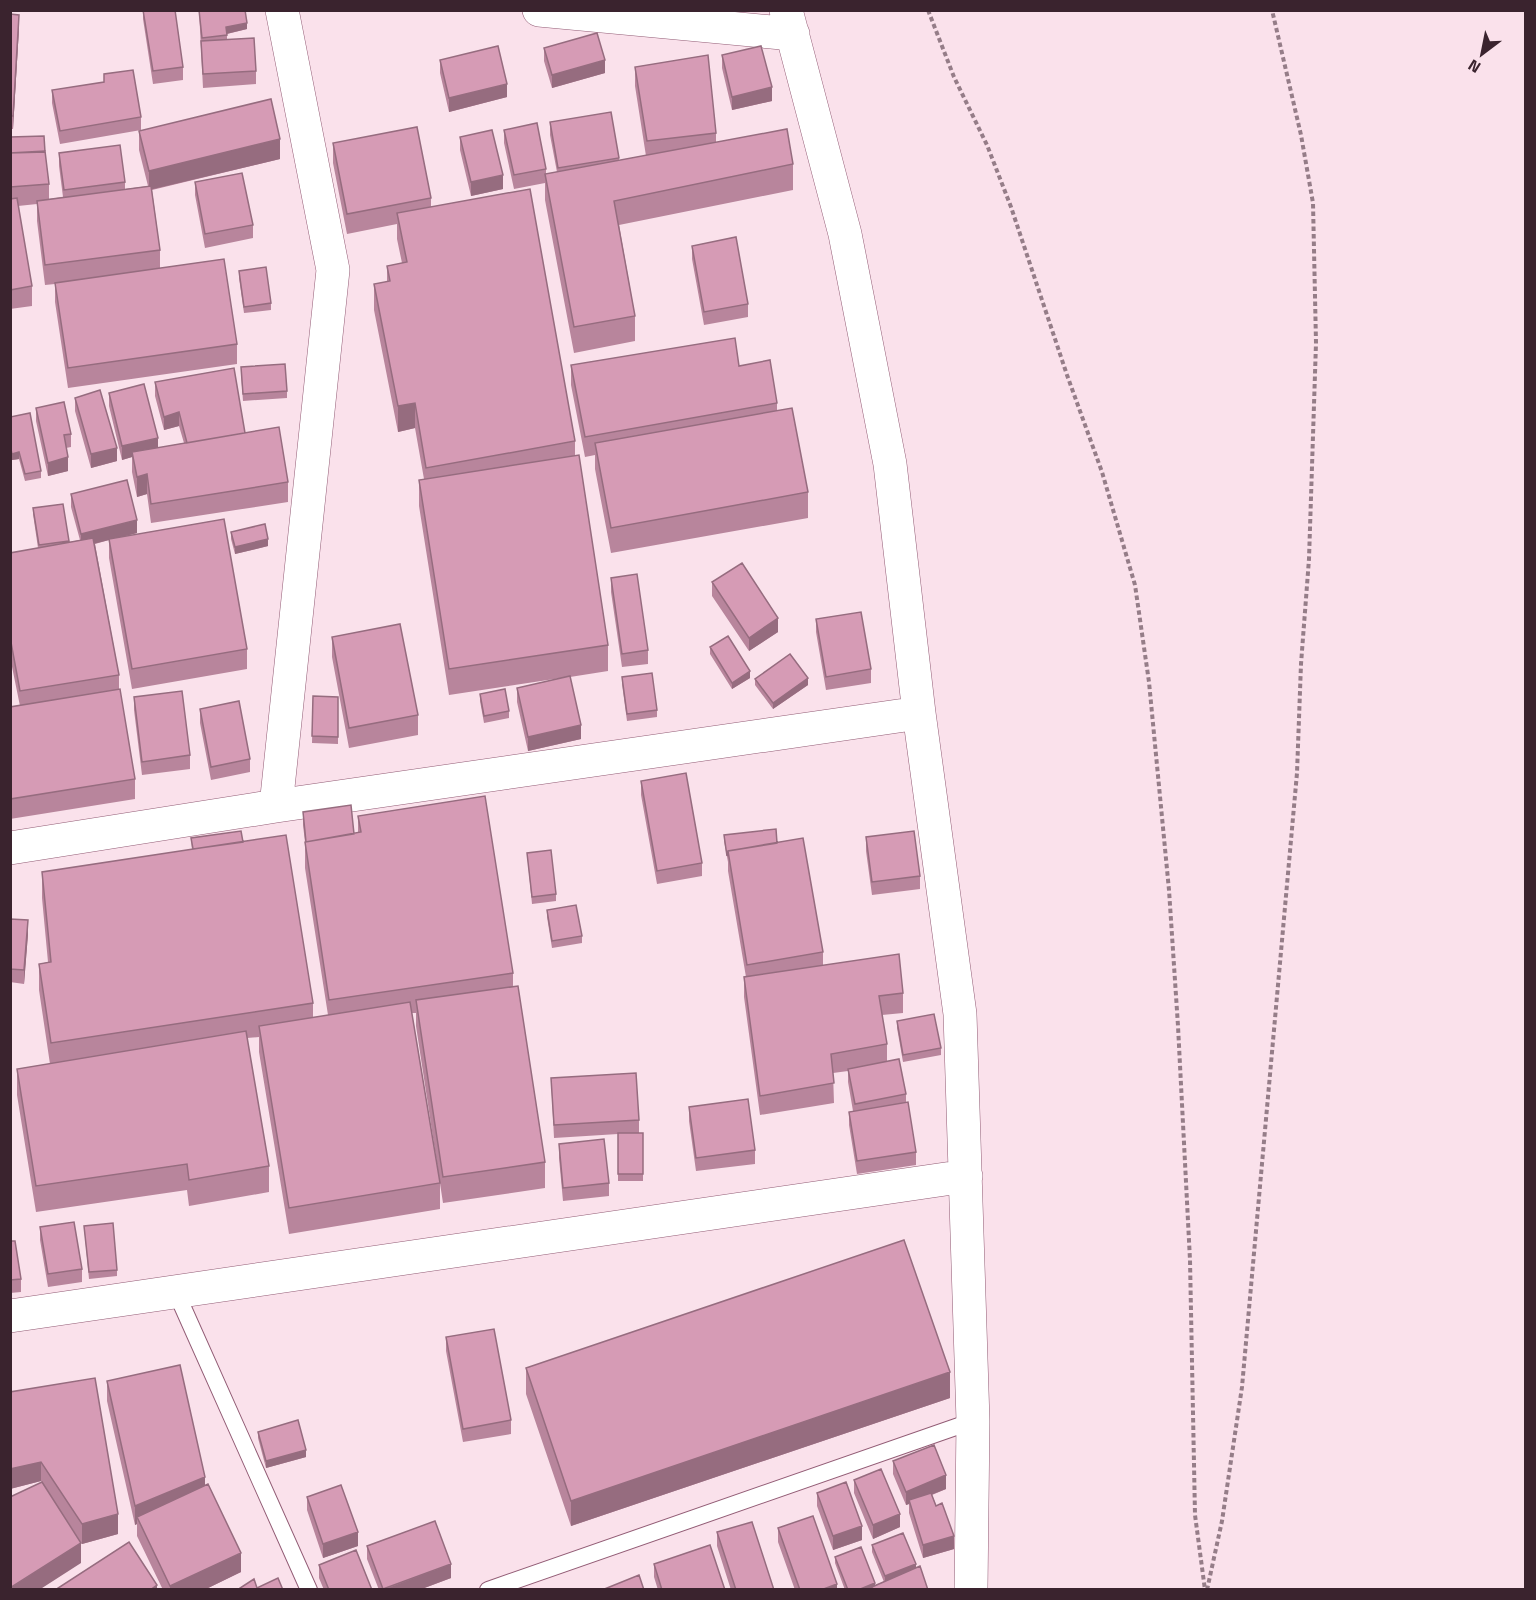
<svg xmlns="http://www.w3.org/2000/svg" width="1536" height="1600" viewBox="0 0 1536 1600" font-family="'Titillium Web',sans-serif">
<style>
.lines{fill:none;stroke-linecap:round;stroke-linejoin:round}
.lane-casing{stroke:#925c75;stroke-width:18}
.street-casing{stroke:#925c75;stroke-width:34}
.path{stroke:#957d88;stroke-width:4;stroke-dasharray:4.5 3;stroke-linecap:butt}
.lane{stroke:#fff;stroke-width:16}
.street{stroke:#fff;stroke-width:33}
.wall{fill:#b8859c}
.shaded-wall{fill:#966c7f}
.building{fill:#d69bb5;stroke:#966c7f;stroke-width:1.5}
</style>
<rect width="100%" height="100%" fill="#fae1eb"/>
<g class="lines">
<defs>
<path id="lane" d="M176,1292L309,1590
M488,1590L973,1421"/>
<path id="street" d="M539,10L793,34
M786,10L845,234L890,464L919,713L960,1014L973,1421L971,1590
M276,806L333,270L282,10
M10,848L276,806L919,713
M10,1316L966,1176"/>
</defs>
<use href="#lane" class="lane-casing"/>
<use href="#street" class="street-casing"/>
<path class="path" d="M928,10L954,77L987,145L1011,207L1067,375L1102,472L1135,585L1149,682L1169,890L1178,1026L1190,1260L1195,1515L1205,1590
M1207,1590L1222,1521L1242,1387L1297,773L1301,664L1309,559L1316,343L1313,203L1301,135L1272,10"/>
<use href="#lane" class="lane"/>
<use href="#street" class="street"/>
</g>
<path class="wall" d="M143,10H175L183,67V80L153,84L143,19Z
M199,10L247,29L227,34V39L256,71V84L203,88Z
M10,14L19,28L13,129H10Z
M544,48L605,73L552,88L544,61Z
M722,55L772,101L732,110L722,68Z
M440,60L507,97L449,112L440,73Z
M635,67L716,133V143L793,164V190L619,225L635,316V341L574,353L545,200V183L514,189L504,143V130L546,169V174L557,172L550,135V122L619,158V161L646,156L635,86Z
M52,90L141,117V130L60,144L52,103Z
M139,131L280,159L152,190L160,250V268L237,344V364L68,388L55,302V284L45,285L37,221V204L18,206L32,286V306L10,309V137L45,151L49,184V199L63,197L59,166V153L125,182V189L148,186L139,150Z
M460,137L503,189L471,196L460,150Z
M333,143L431,198V207L575,441V456L608,645V671L570,677L581,739L528,751L517,702V688L561,678L449,695L419,506V480L424,479L415,428L398,432L374,310V284L387,282V266L402,263L397,239V224L347,234L333,163Z
M195,182L253,225V238L205,248L195,195Z
M692,246L748,304V317L704,325L692,259Z
M239,271L271,303V310L244,313L239,278Z
M571,365L739,366L777,403V410L808,492V518L611,553L595,469V455L585,457L571,385Z
M241,373L287,391V398L243,401Z
M155,382L245,433L288,482V502L151,523L147,494L137,497L132,472V457L122,460L109,406V393L158,448L184,443L179,426L164,430L155,396Z
M75,398L117,461L91,468L75,411Z
M36,408L71,434V447L66,448L68,471L48,476L36,421Z
M10,417L41,471V478L25,481L19,459L12,460L10,453Z
M71,494L137,533L127,536L247,649V669L132,689L109,558V540L95,544L119,675V689L135,779V799L10,819V707L20,706L10,657V553L38,548L33,514V508L63,504L69,542L80,540L71,507Z
M231,532L268,546L235,554L231,539Z
M611,578L648,650V664L622,667L611,592Z
M712,582L778,632L749,651L712,596Z
M816,619L871,669V683L826,690L816,632Z
M332,637L418,715V735L349,748L332,657Z
M710,647L750,678L732,689L710,654Z
M622,677L657,710V717L627,721L622,684Z
M755,679L808,685L773,709L755,685Z
M480,694L509,711V718L484,723L480,701Z
M313,696L338,697V744L312,743Z
M134,697L190,755V769L142,775L134,710Z
M200,709L250,759V772L211,780L200,723Z
M641,781L702,863V876L657,884L641,795Z
M303,812L354,834L358,833V816L513,973V986L545,1162V1188L443,1203L416,1026V1013H412L440,1183V1209L289,1234L259,1052V1037L247,1038L269,1166V1192L189,1206L187,1190L36,1212L17,1095V1069L50,1064L39,990V964L48,962L42,898V872L192,850L191,838L243,842L313,1003V1018L328,1015L305,868V842L303,825Z
M724,835L777,843L823,952V966L903,993V1013L882,1015L887,1044V1061L906,1094V1103L916,1152V1165L857,1174L849,1125V1112L853,1111L848,1082V1071L833,1073L834,1103L760,1115L744,997V977H746L728,871V862L724,841Z
M866,837L920,876V889L872,895L866,851Z
M527,853L556,894V901L532,904Z
M547,910L582,936V943L552,948L547,917Z
M10,919L28,934L24,984L10,982Z
M897,1021L941,1048V1055L903,1062L897,1028Z
M551,1078L639,1120V1133H643V1181H618V1134L554,1138Z
M689,1107L755,1150V1164L696,1171L689,1121Z
M559,1144L609,1183V1196L563,1201L559,1158Z
M84,1226L117,1270V1276L89,1279Z
M40,1227L82,1269V1282L48,1287L40,1240Z
M10,1241L21,1279V1292L10,1293Z
M446,1337L511,1420V1434L463,1442L446,1351Z
M526,1368L950,1398L571,1526L526,1394Z
M107,1381L205,1486L241,1572L204,1590H163L137,1536V1524L135,1525L107,1401Z
M10,1392L118,1534L82,1544L41,1481L10,1489Z
M258,1432L306,1457L266,1468L258,1438Z
M893,1461L946,1489L932,1495L954,1549L923,1558L909,1513V1504L906,1505L893,1474Z
M854,1480L900,1527L873,1539L854,1493Z
M817,1493L862,1540L833,1550L817,1506Z
M307,1497L358,1546L323,1558L307,1510Z
M778,1528L837,1590H795L778,1542Z
M717,1532L774,1590H731L717,1546Z
M872,1545L916,1568L928,1590H845L835,1563V1557L875,1585L884,1582L872,1552Z
M367,1546L451,1578L419,1590H379L367,1559Z
M654,1564L725,1590H658L654,1577Z
M319,1565L372,1590H324L319,1578Z"/>
<path class="shaded-wall" d="M19,15V28L13,129V116Z
M247,23V29L226,34V27Z
M605,60V73L552,88V75Z
M507,84V97L449,112V98Z
M772,87V101L732,110V97Z
M280,139V159L149,190V171Z
M503,175V189L471,196V182Z
M415,403V428L398,432V406Z
M179,412V426L164,430V417Z
M158,438V451L132,452V457L122,460V446Z
M117,448V461L91,468V454Z
M19,452V459L12,460V454Z
M68,457V471L48,476V463Z
M147,474V494L137,497V477Z
M137,520V533L81,547V534Z
M268,539V546L235,554V547Z
M778,618V632L749,651V638Z
M750,671V678L732,689V683Z
M808,678V685L773,709V703Z
M581,725V739L528,751V737Z
M28,920V934L24,984V970Z
M950,1372V1398L571,1526V1501Z
M306,1450V1457L266,1468V1461Z
M41,1462V1481L10,1489V1469Z
M946,1475V1489L910,1503L909,1500V1504L906,1505V1492Z
M205,1477V1496L137,1517V1524L135,1525V1506Z
M118,1514V1534L82,1544V1524Z
M900,1514V1527L873,1539V1525Z
M862,1526V1540L833,1550V1536Z
M358,1532V1546L323,1558V1544Z
M954,1536V1549L923,1558V1545Z
M81,1543V1563L39,1590H10V1588Z
M241,1553V1572L204,1590H170V1586Z
M451,1564V1578L419,1590H383Z
M916,1564V1571L885,1583V1576Z
M875,1583V1590L872,1587V1590H858Z
M837,1584V1590H821Z
M157,1585V1590H150Z"/>
<path class="building" d="M143,10H175L183,67L153,71Z
M199,10H245L247,23L226,27L227,35L202,38Z
M10,14L19,15L13,116H10Z
M597,33L605,60L552,75L544,48Z
M254,38L256,71L203,74L201,41Z
M498,46L507,84L449,98L440,60Z
M761,46L772,87L732,97L722,55Z
M708,55L716,133L647,141L635,67Z
M133,70L141,117L60,131L52,90L104,82V74Z
M271,99L280,139L149,171L139,131Z
M611,112L619,158L558,168L550,122Z
M537,123L546,169L514,175L504,130Z
M417,127L431,198L347,214L333,143Z
M787,129L793,164L614,201L635,316L574,327L545,174Z
M492,130L503,175L471,182L460,137Z
M44,136L45,152L10,153V137Z
M120,145L125,182L64,190L59,153Z
M45,151L49,184L10,187V153Z
M242,173L253,225L205,234L195,182Z
M151,186L160,250L45,265L37,201Z
M530,189L575,441L426,468L415,403L398,406L374,284L390,281L387,266L407,262L397,213Z
M17,198L32,286L10,290V199Z
M736,237L748,304L704,312L692,246Z
M224,259L237,344L68,368L55,283Z
M266,267L271,303L244,307L239,271Z
M735,338L739,366L770,360L777,403L585,437L571,365Z
M285,364L287,391L243,394L241,367Z
M234,368L245,433L187,443L179,412L164,417L155,382Z
M144,384L158,438L122,446L109,393Z
M100,390L117,448L91,454L75,398Z
M64,402L71,434L64,435L68,457L48,463L36,408Z
M792,408L808,492L611,528L595,443Z
M30,413L41,471L25,474L19,452L12,454L10,446V417Z
M279,427L288,482L151,504L147,474L137,477L132,452Z
M579,455L608,645L449,669L419,480Z
M127,480L137,520L81,534L71,494Z
M63,504L69,541L39,545L33,508Z
M224,519L247,649L132,669L109,539Z
M265,524L268,539L235,547L231,532Z
M93,538L119,675L20,691L10,637V553Z
M742,563L778,618L749,638L712,582Z
M637,574L648,650L622,654L611,578Z
M861,612L871,669L826,677L816,619Z
M400,624L418,715L349,728L332,637Z
M728,636L750,671L732,683L710,647Z
M790,654L808,678L773,703L755,679Z
M652,673L657,710L627,714L622,677Z
M570,676L581,725L528,737L517,688Z
M120,689L135,779L10,799V707Z
M505,689L509,711L484,716L480,694Z
M182,691L190,755L142,762L134,697Z
M313,696L338,697V737L312,736Z
M239,701L250,759L211,767L200,709Z
M686,773L702,863L657,871L641,781Z
M485,796L513,973L329,1000L305,842L361,832L358,816Z
M351,805L354,834L306,842L303,812Z
M776,829L777,843L728,851L727,856L724,835Z
M241,831L243,842L193,849L191,838Z
M914,831L920,876L872,882L866,837Z
M286,835L313,1003L51,1043L39,964L51,962L42,872Z
M803,838L823,952L747,965L728,851Z
M551,850L556,894L532,897L527,853Z
M576,905L582,936L552,941L547,910Z
M10,919L28,920L24,970L10,969Z
M899,954L903,993L879,996L887,1044L831,1054L834,1083L760,1096L744,977Z
M518,986L545,1162L443,1177L416,1000Z
M410,1002L440,1183L289,1208L259,1026Z
M934,1014L941,1048L903,1055L897,1021Z
M246,1031L269,1166L189,1180L187,1164L36,1186L17,1069Z
M899,1059L906,1094L855,1104L848,1069Z
M636,1073L639,1120L554,1125L551,1078Z
M748,1099L755,1150L696,1158L689,1107Z
M908,1102L916,1152L857,1161L849,1112Z
M618,1133H643V1174H618Z
M604,1139L609,1183L563,1188L559,1144Z
M74,1222L82,1269L48,1274L40,1227Z
M113,1223L117,1270L89,1272L84,1226Z
M904,1240L950,1372L571,1501L526,1368Z
M10,1241H15L21,1279L10,1280Z
M494,1329L511,1420L463,1429L446,1337Z
M180,1365L205,1477L135,1506L107,1381Z
M95,1378L118,1514L82,1524L41,1462L10,1469V1392Z
M298,1420L306,1450L266,1461L258,1432Z
M934,1445L946,1475L906,1492L893,1461Z
M881,1469L900,1514L873,1525L854,1480Z
M42,1482L81,1543L10,1588V1497Z
M846,1482L862,1526L833,1536L817,1493Z
M208,1484L241,1553L170,1586L137,1517Z
M341,1485L358,1532L323,1544L307,1497Z
M931,1493L936,1506L942,1503L954,1536L923,1545L909,1500Z
M813,1516L837,1584L821,1590H800L778,1528Z
M435,1521L451,1564L383,1589L367,1546Z
M752,1522L774,1590H736L717,1532Z
M903,1533L916,1564L885,1576L872,1545Z
M129,1542L157,1585L150,1590H55Z
M710,1545L725,1590H662L654,1564Z
M861,1547L875,1583L858,1590H848L835,1557Z
M356,1550L372,1590H329L319,1565Z
M920,1566L928,1590H873L872,1587Z
M639,1575L644,1590H602Z
M278,1578L283,1590H237L254,1579L257,1588Z"/>
<rect width="1536" height="1600" fill="none" stroke="#3a232e" stroke-width="24"/>
<g transform="translate(1482 54) rotate(212)" stroke="#fae1eb" stroke-width="4.5" paint-order="stroke">
<path d="M0-4.5L10 22L0 15L-10 22Z" fill="#3a232e"/>
<text y="-9" font-size="16" font-weight="bold" text-anchor="middle" fill="#3a232e">N</text>
</g>
</svg>
